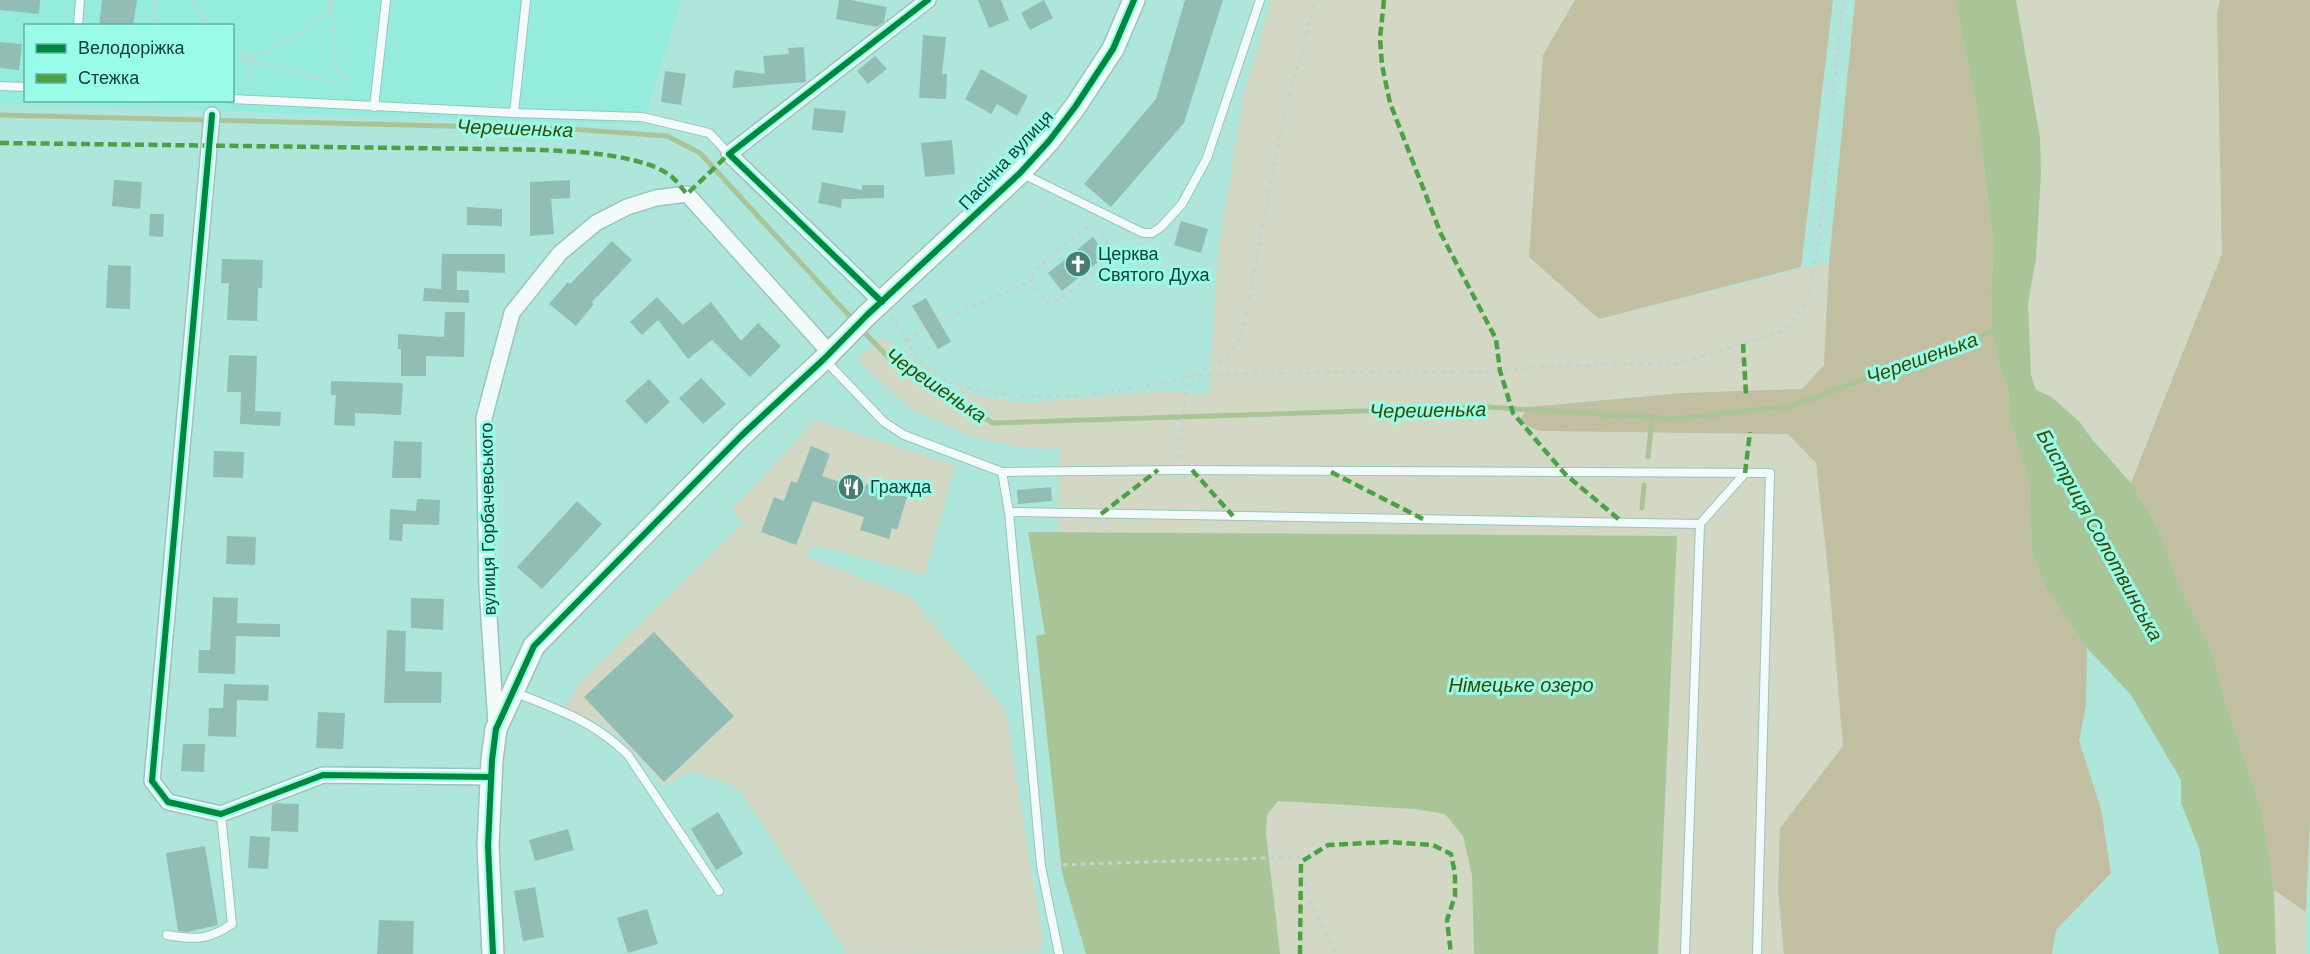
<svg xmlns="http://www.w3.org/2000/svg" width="2310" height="954" viewBox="0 0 2310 954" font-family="'DM Sans',sans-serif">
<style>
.built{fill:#95ecdc;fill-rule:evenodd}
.green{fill:#d2d8c4}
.forest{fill:#c2bea1}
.water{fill:#a9c597}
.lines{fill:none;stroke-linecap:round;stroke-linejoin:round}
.stream{stroke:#a9c597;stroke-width:5}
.building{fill:#91bdb5}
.lane-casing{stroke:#99c4bd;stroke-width:10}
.street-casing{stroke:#99c4bd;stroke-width:18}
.secondary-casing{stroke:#99c4bd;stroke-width:24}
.path{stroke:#c3d4d1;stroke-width:3;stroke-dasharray:4.5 4.5;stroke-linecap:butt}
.lane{stroke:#f3fbfa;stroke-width:8}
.street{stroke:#f3fbfa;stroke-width:15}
.secondary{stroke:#f3fbfa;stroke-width:21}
.quiet{stroke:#4ba144;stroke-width:4.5;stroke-dasharray:9 4.5;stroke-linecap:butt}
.cycleway-casing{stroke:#98fce9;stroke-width:10}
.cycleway{stroke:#00873e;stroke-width:6}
.labels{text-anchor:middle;stroke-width:6;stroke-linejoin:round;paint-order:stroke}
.street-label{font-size:18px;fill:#154139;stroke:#98fce9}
.poi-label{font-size:18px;fill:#154139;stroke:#98fce9;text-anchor:start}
.water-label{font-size:20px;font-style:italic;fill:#3a4800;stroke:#98fce9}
</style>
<rect width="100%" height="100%" fill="#afe6db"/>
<path class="built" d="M0,0H681L643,125L0,104ZM26,26H232V100H26Z"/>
<path class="green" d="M1271,0H1575L1543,55L1599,319L1829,262L1824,365L1802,389L1682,393L1553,404L1519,422L1540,431L1788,434L1816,463L1829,579L1843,746L1780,828L1778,890L1784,954H1658L1677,536L1058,532L1060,449L1022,448L970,436L911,409L857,360L882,337L951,388L993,399L1025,403L1162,391L1209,394L1218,254L1243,98Z
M2016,0H2220L2217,13L2222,254L2131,483C2103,452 2074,408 2036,390L2031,375L2028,304L2036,258L2041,173L2040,138Z
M815,420L955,465L925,575L813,545L806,557L911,597L1006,711L1043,943L1039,953L848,954L741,792L730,784L690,771L664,786L620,738L607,727L565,708L581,681L744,523L731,510Z
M1278,800L1415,809L1445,814L1463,836L1472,875L1474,954H1280L1266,833L1267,815Z
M2274,890L2306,912V954H2276Z"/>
<path class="forest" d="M1575,0H1833L1801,267L1599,319L1529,257L1543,55Z
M1855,0H1955L1977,108L1994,250L1991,289L1992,329L2001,371L2008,391L2010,419L2029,482L2032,553L2046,588L2087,648L2086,705L2079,741L2101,809L2111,873L2056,930L2052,954H1784L1778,890L1780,828L1843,746L1829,579L1816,463L1788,434L1540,431L1519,422L1528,407L1682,393L1802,389L1824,365L1829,262Z
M2220,0H2310V817L2306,912L2274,890L2262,812L2228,710L2210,647L2179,589L2157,527L2131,483L2222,254L2217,13Z"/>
<path class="water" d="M1955,0H2016L2040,138L2041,173L2036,258L2028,304L2031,375L2036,390L2050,396L2079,421L2091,438L2131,483L2157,527L2180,589L2210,647L2228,710L2262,812L2274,890L2276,954H2219L2199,848L2181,803V780L2131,695L2087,648L2046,588L2032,553L2029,482L2010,419L2008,391L2001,371L1992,329L1991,289L1994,250L1977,108Z
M1028,532L1677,536L1658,954H1474L1472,875L1463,836L1445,814L1415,809L1278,801L1267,815L1266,833L1280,954H1086L1062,873L1036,636L1045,634Z"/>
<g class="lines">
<path class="stream" d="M0,115L570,129L667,136L700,153L855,322
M861,329L888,357L931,386L993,423L1488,407L1675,419L1792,406L1997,330
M1648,457L1652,417
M1642,508L1644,485"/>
</g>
<path class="building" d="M0,0H40L39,14L0,10Z
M102,0H137L133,26H99Z
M839,0H850L887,7L884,22L877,27L836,19Z
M978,0H1001L1009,20L989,28Z
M1044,0L1053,18L1030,30L1021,13Z
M1185,0H1223L1184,123L1111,207L1084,184L1156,99Z
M923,35L946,37L942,74H947L946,99L919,98Z
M0,42L22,44L19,70L0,68Z
M804,47L806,82L732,88L735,70L765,74L763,56L789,54L788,48Z
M875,56L887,69L868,84L857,71Z
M981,69L1028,96L1017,116L997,104L991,114L965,99Z
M665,71L686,74L681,105L661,102Z
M814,108L846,111L843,133L812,130Z
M952,140L955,174L925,177L921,143Z
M114,180L142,182L140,209L112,206Z
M570,180V198L551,199L554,234L530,236V182Z
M822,182L862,190V185H884V198L842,199L841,208L818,203Z
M467,207L502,209V226L467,225Z
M150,214H164L163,237L149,236Z
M1181,221L1208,229L1201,253L1174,245Z
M1093,237L1107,255L1062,291L1048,273Z
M612,241L632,260L592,302L594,304L576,326L549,304L568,282L570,284Z
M442,254H505V273L457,271V290H469V303L423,301L424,288L441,289Z
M222,259L263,260L262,288H258L257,321L227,320L229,283H221Z
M108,265L131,266L130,309L106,308Z
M657,297L683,325L711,302L741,341L758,323L781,346L750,377L712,340L688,359L658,320L642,335L630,322Z
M926,298L951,342L938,349L912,306Z
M445,312H465L464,357L426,356V376H401V349H398V334L444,337Z
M229,355L257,356L255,411L281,412L280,426L240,424L241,392H227Z
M701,378L726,404L703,424L679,398Z
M649,379L670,402L646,424L625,401Z
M331,381L403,383L401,415L355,413V426L334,425L336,395H331Z
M394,441L422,442L421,478H392Z
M811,446L830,454L822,476L864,490L866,484L907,497L897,530L892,528L889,539L860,530L864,517L813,501L796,545L761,532L774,497L784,501L791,481L797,483Z
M214,451L244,452L243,478L213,477Z
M1051,487L1052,501L1018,504L1017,490Z
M417,499L440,500L439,525L403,524L402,541L389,540L390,509L416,511Z
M577,501L602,524L542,589L517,567Z
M227,536L256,537L255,565L226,564Z
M213,597L238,598L237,623L280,624V637L236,636L235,674L198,673L199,650H210Z
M411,598L444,599L443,630L411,628Z
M387,630L406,631L405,671L442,672L441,703H384Z
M654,632L734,716L664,782L584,697Z
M224,684L269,685L268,701L237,700L236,737L208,736L209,708H223Z
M318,712L345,713L343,749L316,748Z
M183,744H205L204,772L181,771Z
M276,803L299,804L298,832L271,831L272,805Z
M718,812L743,854L716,870L691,829Z
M568,829L574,850L535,861L529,840Z
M250,836L270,837L268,869L248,868Z
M205,846L218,925L187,932L178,931L166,853Z
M535,887L544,937L523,941L514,891Z
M647,909L658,944L628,953L617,918Z
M379,920L414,921L413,954H377Z"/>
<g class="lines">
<defs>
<path id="lane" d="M78,26L80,0
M0,86L26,87
M232,99L514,113L526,0
M374,107L386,0
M514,113L642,117L709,133L729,154
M1023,174L1143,233H1152L1161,227L1182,204L1207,158L1260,0
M825,360L884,422L904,435L1002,472
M1009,512L1700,524
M514,692C558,710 593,720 628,755L719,891
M167,935C194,940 209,940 232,924L221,814
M1059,954L1041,866L1009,512L1002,472L1181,470L1770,473L1757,954
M1685,954L1700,524L1745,473"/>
<path id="street" d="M212,115L152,781L168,802L221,814L323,775L491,777
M882,302L729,154L928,0
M496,724L487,587L484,418L512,313L560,253L596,223L627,207L656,198L687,194L830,353"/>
<path id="secondary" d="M493,954L488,846L492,760L496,729L534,646L742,435L824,359L867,315L1020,173L1049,141L1075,107L1113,49L1134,0"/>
</defs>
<use href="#lane" class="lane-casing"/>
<use href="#street" class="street-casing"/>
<use href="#secondary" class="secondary-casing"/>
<path class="path" d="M156,0L153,15L157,26
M193,0L208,26
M330,0L336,69L351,83
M232,46L256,62L340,84
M232,63C270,53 312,32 336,0
M249,80L250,58
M891,316C902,333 913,355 928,369C941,380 957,385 974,389C1044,406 1117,392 1187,378C1201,375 1218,375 1232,374L1500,371L1548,366L1674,364L1743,344L1788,328L1808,298L1819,239L1843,0
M939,321L1031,281L1047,302L1060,301L1116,253L1096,229L1086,228L1039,266L1033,273L1031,281
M906,340L925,327
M1181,459L1182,423L1188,377C1217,365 1229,360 1243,331L1282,124L1315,0
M1054,865L1297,857L1301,862L1308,897L1336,954"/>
<use href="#lane" class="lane"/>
<use href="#street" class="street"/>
<use href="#secondary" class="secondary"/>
<path class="quiet" d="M1384,0L1380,38L1382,65L1390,103L1441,234L1496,339L1500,371L1513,413L1565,474L1622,522
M0,143L489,149C535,150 637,148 672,177C677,181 682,189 687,194L729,154
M1743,344L1746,394
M1192,470L1233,516
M1331,472L1423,519
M1745,473L1750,432
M1101,514L1158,470
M1300,954L1301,862L1328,845L1388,842L1433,845L1451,854L1455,874V896L1447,920L1451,954"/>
<defs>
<path id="cycleway" d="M212,115L152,781L168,802L221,814L323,775L491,777
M882,302L729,154L928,0
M493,954L488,846L492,760L496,729L534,646L742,435L824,359L867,315L1020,173L1049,141L1075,107L1113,49L1134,0"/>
</defs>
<use href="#cycleway" class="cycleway-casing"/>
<use href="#cycleway" class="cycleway"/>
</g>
<defs>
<symbol id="church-disc" viewBox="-11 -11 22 22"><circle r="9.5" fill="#4b7b72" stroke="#98fce9"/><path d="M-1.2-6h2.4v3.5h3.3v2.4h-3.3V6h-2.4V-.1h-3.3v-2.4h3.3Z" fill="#fff"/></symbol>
<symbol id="restaurant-disc" viewBox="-11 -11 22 22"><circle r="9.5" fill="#4b7b72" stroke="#98fce9"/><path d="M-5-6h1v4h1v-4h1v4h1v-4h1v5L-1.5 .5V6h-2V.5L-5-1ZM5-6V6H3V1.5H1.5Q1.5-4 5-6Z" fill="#fff"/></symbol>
</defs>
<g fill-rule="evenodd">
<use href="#church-disc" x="1063" y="249" width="30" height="30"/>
<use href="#restaurant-disc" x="836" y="472" width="30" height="30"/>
</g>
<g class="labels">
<g class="street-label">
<text transform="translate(1006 160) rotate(-47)" y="6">Пасічна вулиця</text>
<text transform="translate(488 519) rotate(-91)" y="6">вулиця Горбачевського</text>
</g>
<g class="poi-label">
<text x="1098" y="260">Церква<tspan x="1098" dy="21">Святого Духа</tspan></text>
<text x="870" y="493">Гражда</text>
</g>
<g class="water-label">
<text transform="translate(515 128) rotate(2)" y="7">Черешенька</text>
<text transform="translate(1922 358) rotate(-20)" y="7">Черешенька</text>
<text transform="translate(936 385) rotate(34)" y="7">Черешенька</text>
<text transform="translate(1428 410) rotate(-1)" y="7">Черешенька</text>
<text transform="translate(2100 535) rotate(61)" y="7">Бистриця Солотвинська</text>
<text x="1521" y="692">Німецьке озеро</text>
</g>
</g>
<rect x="24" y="24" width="210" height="78" fill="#98fce9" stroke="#64b1a3" stroke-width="1.5"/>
<rect x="36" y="44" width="30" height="9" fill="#00873e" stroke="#64b1a3" stroke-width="1.5"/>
<text x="78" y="54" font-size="18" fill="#154139">Велодоріжка</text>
<rect x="36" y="74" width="30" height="9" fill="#4ba144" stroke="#64b1a3" stroke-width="1.5"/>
<text x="78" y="84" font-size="18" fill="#154139">Стежка</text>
</svg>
